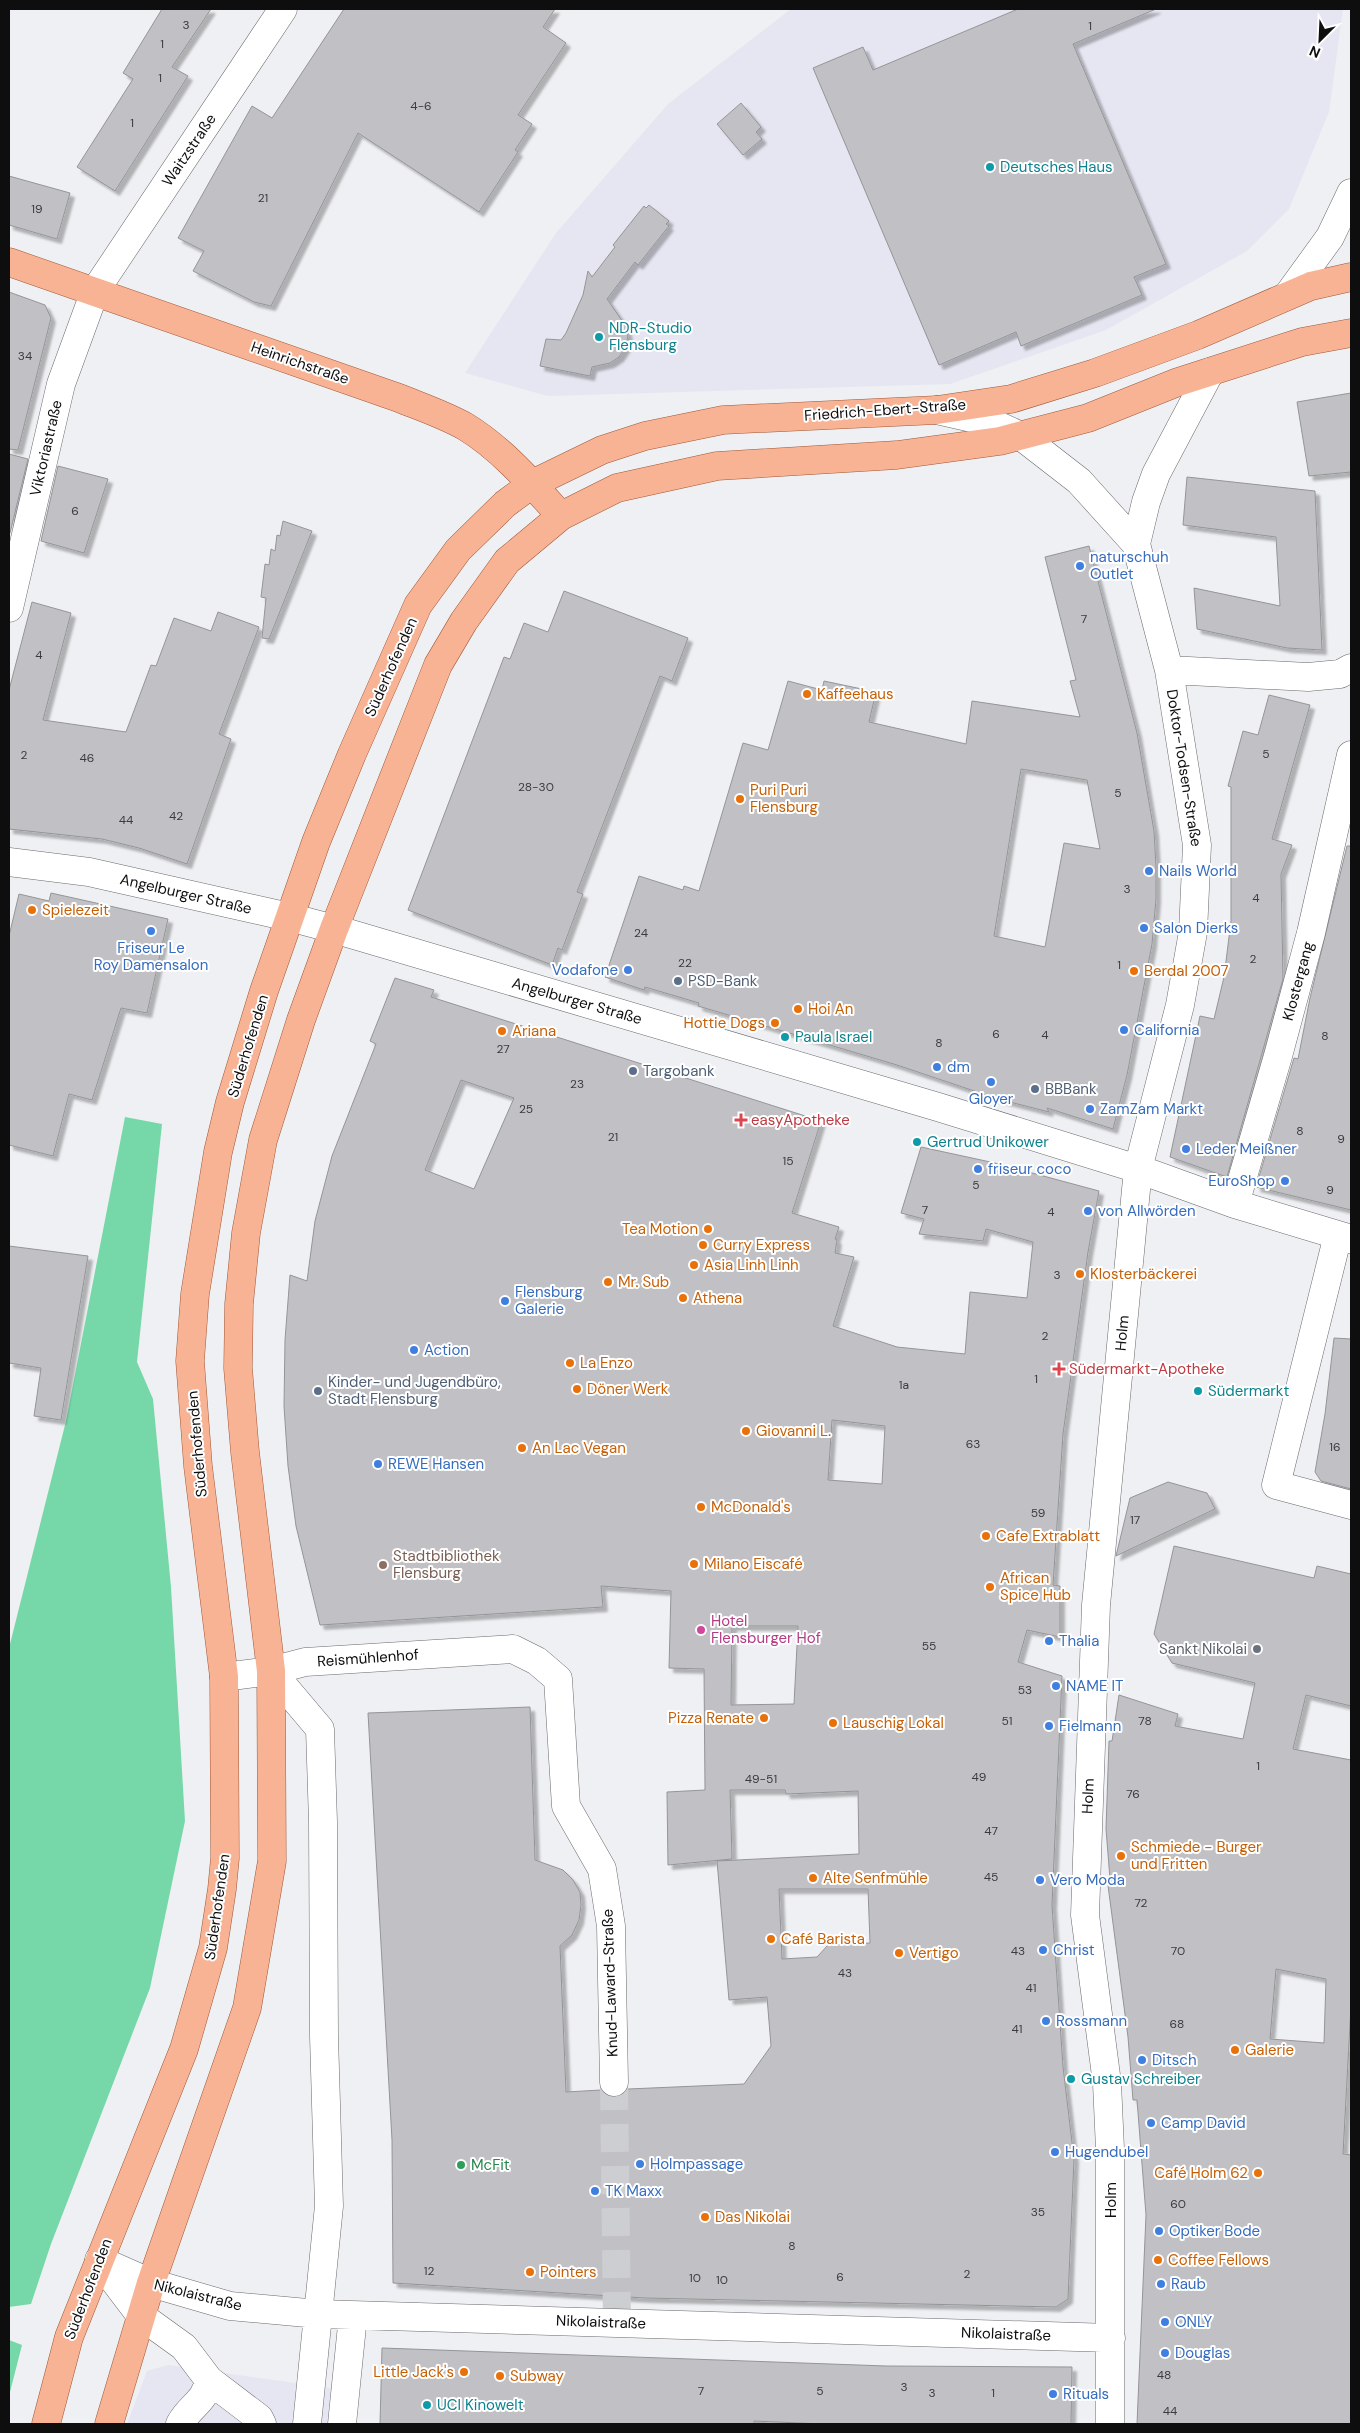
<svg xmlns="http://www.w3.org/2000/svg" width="1360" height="2433" viewBox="0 0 1360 2433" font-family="'DM Sans',sans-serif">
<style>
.built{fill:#e5e6f1}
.green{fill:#76d8a9}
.building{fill:#c1c1c5;stroke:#949598;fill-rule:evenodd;filter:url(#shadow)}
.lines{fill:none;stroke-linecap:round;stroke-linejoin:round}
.minor-tunnel{stroke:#cdced1;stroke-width:28;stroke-dasharray:28 14;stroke-linecap:butt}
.minor-casing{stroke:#6a6a6d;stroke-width:29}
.major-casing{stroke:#a25837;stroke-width:29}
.minor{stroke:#fff;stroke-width:28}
.major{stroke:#f7b394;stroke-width:28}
.culture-dot{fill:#0f9aa8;stroke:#fff;stroke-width:2}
.shop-dot{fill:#3f7fe0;stroke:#fff;stroke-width:2}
.food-dot{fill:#e8710a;stroke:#fff;stroke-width:2}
.service-dot{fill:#5c6f8a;stroke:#fff;stroke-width:2}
.health-dot{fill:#e0444e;stroke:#fff;stroke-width:2}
.education-dot{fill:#8d6e63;stroke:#fff;stroke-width:2}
.hotel-dot{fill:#d1479c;stroke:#fff;stroke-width:2}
.worship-dot{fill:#6b7280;stroke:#fff;stroke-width:2}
.leisure-dot{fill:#2e9e5b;stroke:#fff;stroke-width:2}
.labels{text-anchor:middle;stroke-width:4;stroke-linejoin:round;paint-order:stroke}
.number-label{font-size:12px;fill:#3b3b3c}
.street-label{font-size:15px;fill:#0e0e0f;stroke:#fff}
.culture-label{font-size:15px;fill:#0d838f;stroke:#fff;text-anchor:start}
.shop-label{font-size:15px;fill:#366cbe;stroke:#fff;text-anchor:start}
.food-label{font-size:15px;fill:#c56008;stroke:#fff;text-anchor:start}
.service-label{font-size:15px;fill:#4e5e75;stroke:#fff;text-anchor:start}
.health-label{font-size:15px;fill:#be3a42;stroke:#fff;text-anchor:start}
.education-label{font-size:15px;fill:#785e54;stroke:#fff;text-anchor:start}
.hotel-label{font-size:15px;fill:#b23c85;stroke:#fff;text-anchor:start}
.worship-label{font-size:15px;fill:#5b616d;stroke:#fff;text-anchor:end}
.leisure-label{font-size:15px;fill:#27864d;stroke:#fff;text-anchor:start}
</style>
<defs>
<filter id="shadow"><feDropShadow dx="4.5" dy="4.5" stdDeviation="1" flood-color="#0004"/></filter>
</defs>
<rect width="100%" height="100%" fill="#eff0f3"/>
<path class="built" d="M791,9H1343L1329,112L1289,209L1247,251L1106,330L950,384L548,396L465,373L556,233L668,104Z
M168,2365L331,2388L327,2424H127L147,2371Z"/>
<path class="green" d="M125,1117L162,1124L137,1362L153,1399L171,1587L185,1821L150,1988L51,2244L31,2304L9,2307V1648L66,1421Z
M9,2340L22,2345L9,2396Z"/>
<path class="building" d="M162,9H211L172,67L188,76L115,191L77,167L133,79L123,73Z
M344,9H555L543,27L566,43L518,115L532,124L515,150L518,152L479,212L358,133L271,306L254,302L193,271L204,251L178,238L252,106L272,118Z
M1018,9H1156L1073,44L1166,264L1134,277L1142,295L1021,346L1016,332L939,365L813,68L863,47L873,70Z
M741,103L761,127L756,132L762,139L743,155L717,124Z
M9,176L70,193L57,239L9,225Z
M649,205L669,221L666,224L669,226L638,265L635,262L607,299L625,325L628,336L625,348L619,357L610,363L592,367L590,376L540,366L546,339L561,340L566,333L583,295L588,271L592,277L615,247L613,245L644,206L646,208Z
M9,292L45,305L51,318L18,450L9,449Z
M1351,393V472L1309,476L1297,402Z
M9,454L28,459L10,533H9Z
M58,466L108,479L84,553L41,541Z
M1187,477L1315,491L1322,650L1287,648L1197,629L1194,588L1280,606L1276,537L1183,525Z
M283,521L312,531L269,639L262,638L266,598L261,597L265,564L269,565L271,549L275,551L277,535L280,536Z
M1089,546L1137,733L1154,831L1156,867V899L1152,944L1127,1075L1113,1129L1047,1108L1049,1112L998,1099L897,1065L698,1006L699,1003L645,987L644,990L605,977L639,876L683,890L684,886L699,891L743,743L768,750L788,681L822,690L824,681L876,692L869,722L966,744L972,701L1080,717L1070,681L1076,680L1045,557ZM1021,769L1087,780L1100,849L1064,843L1045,947L994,936Z
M564,591L688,638L672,681L660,676L577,892L583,894L562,950L558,948L552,965L408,910L504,657L510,659L524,623L548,632Z
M32,602L71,613L43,720L126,732L151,665L156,666L174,618L211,631L218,612L259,627L219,734L231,739L187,864L139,848L102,839L9,829V690Z
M1269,695L1310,705L1272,839L1292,845L1281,874L1283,979L1227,1177L1170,1157L1200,1016L1214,1019L1224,977L1231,921V787L1228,786L1243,731L1258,735Z
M1347,846H1351V1210L1256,1187L1294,1058L1298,1059L1310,998Z
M51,893L168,919L147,1013L121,1008L92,1100L69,1094L53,1156L9,1145V936L19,894L49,901Z
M395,978L434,990L431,997L821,1121L792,1213L839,1227L835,1239L837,1240L835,1253L854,1257L833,1326L897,1347L965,1354L970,1292L1027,1298L1033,1242L986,1229L983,1241L919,1234L924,1219L901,1213L921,1147L995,1163L1099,1191L1088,1252L1063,1434L1053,1585L1060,1586V1637L1027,1630L1018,1662L1062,1676L1052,1905L1063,2067L1074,2159L1068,2299L1056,2307L645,2298L393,2283L392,2140L368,1713L530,1707L535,1860L563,1870L573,1880L580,1892L581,1905L579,1920L572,1935L560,1946L566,2092L601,2090L607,2096L615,2098L622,2095L628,2089L744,2084L771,2046L767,1997L729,2000L717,1861L859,1854L858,1791L786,1794L785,1790H730L732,1859L668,1865L667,1792L705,1790L704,1669L669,1668L671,1591L601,1586L603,1607L320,1625L296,1526L288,1466L284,1406L285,1340L290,1275L307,1281L315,1221L332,1156L376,1044L370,1041ZM461,1080L514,1098L474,1189L425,1170ZM832,1420L885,1426L882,1484L828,1480ZM732,1626H798L794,1704L731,1705ZM779,1889H868L870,1943L828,1945L817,1957L782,1959Z
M9,1246L88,1256L61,1420L34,1416L41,1368L9,1363Z
M1334,1338L1351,1339V1489L1321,1481L1315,1472L1325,1414Z
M1168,1482L1207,1493L1215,1509L1116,1556L1130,1498Z
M1174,1546L1314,1578L1317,1566L1351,1574V1706L1306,1695L1293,1749L1351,1760V2006L1343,2154L1351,2155V2424H1137L1146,2215L1137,2100H1133L1128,2037L1107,1878L1110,1879L1106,1829L1109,1741H1112L1119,1695L1178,1714L1175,1726L1243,1739L1255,1683L1172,1663L1154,1634ZM1276,1969L1326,1979L1324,2043L1270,2039Z
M382,2348L886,2366L1072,2367L1071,2424H823L754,2421V2424H380Z"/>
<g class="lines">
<path class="minor-tunnel" d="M614,2082L617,2323"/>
<defs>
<path id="minor" d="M1288,295L1330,237L1351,193
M937,410L990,422L1021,436L1079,481L1136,544L1169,670L1197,845L1193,932L1180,1005L1138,1169L1096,1605L1085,1915L1107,2083L1110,2149V2424
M1136,544L1146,502L1156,474L1210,372
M9,608L61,384L95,291L283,9
M1169,670L1308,677L1340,674L1351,668
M9,862L89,872L289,917L334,929L938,1107L1138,1169L1235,1204L1351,1239
M1235,1204L1278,1056L1311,933L1351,755
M1338,1235L1276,1485L1351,1505
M271,1671L320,1729L323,1822L324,2036L329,2206L307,2424
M224,1677L271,1671L305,1662L513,1649L537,1661L558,1679L566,1806L602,1869L611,1926L614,2082
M99,2260L151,2283L230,2306L318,2314L1111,2338
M100,2262L141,2316L184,2347L209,2380L259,2418L262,2424
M180,2424C190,2405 205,2403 209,2380
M342,2424L353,2316"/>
<path id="major" d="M9,262L399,398C421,407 445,415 466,427C502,449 533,485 561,516
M46,2424L69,2337L184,2049L213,1948L222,1889L225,1858L224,1677L198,1466L190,1361L195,1294L218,1152L230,1102L264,991L316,842L352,754L418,605L458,550L505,504L532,484L602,450L645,436L723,420L937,410L1011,399L1095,373L1198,335L1311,286L1351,277
M109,2424L151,2283L247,2008L272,1861L271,1671L245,1452L238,1368L239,1304L246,1233L263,1140L301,1020L334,929L438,665L464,621L507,561L561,516L617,488L717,466L897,455L1000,441L1088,418L1178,382L1302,342L1351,333"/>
</defs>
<use href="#minor" class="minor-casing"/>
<use href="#major" class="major-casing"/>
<use href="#minor" class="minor"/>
<use href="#major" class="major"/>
</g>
<g class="culture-dot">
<circle cx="990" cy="167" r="5"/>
<circle cx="599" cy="337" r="5"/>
<circle cx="785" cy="1037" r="5"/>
<circle cx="917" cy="1142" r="5"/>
<circle cx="1198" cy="1391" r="5"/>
<circle cx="1071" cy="2079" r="5"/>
<circle cx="427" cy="2405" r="5"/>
</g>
<g class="shop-dot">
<circle cx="1080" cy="566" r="5"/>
<circle cx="1149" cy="871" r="5"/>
<circle cx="1144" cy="928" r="5"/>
<circle cx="151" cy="931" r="5"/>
<circle cx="628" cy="970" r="5"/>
<circle cx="1124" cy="1030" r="5"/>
<circle cx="937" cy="1067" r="5"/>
<circle cx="991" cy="1082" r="5"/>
<circle cx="1090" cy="1109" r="5"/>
<circle cx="1186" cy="1149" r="5"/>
<circle cx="978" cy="1169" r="5"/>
<circle cx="1285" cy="1181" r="5"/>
<circle cx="1088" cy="1211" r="5"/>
<circle cx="505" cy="1301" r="5"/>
<circle cx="414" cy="1350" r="5"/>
<circle cx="378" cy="1464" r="5"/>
<circle cx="1049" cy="1641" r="5"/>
<circle cx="1056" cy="1686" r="5"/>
<circle cx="1049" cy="1726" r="5"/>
<circle cx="1040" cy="1880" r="5"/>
<circle cx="1043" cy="1950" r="5"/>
<circle cx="1046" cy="2021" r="5"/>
<circle cx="1142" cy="2060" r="5"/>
<circle cx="1151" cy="2123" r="5"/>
<circle cx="1055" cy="2152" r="5"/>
<circle cx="640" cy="2164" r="5"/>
<circle cx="595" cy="2191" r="5"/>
<circle cx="1159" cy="2231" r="5"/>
<circle cx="1161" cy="2284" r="5"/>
<circle cx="1165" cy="2322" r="5"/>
<circle cx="1165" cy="2353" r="5"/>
<circle cx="1053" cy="2394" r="5"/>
</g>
<g class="food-dot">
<circle cx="807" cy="694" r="5"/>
<circle cx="740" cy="799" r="5"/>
<circle cx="32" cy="910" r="5"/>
<circle cx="1134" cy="971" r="5"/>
<circle cx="798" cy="1009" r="5"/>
<circle cx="775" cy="1023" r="5"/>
<circle cx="502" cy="1031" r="5"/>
<circle cx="708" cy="1229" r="5"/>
<circle cx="703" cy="1245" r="5"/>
<circle cx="694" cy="1265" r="5"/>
<circle cx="1080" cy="1274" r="5"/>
<circle cx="608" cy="1282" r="5"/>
<circle cx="683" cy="1298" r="5"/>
<circle cx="570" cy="1363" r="5"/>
<circle cx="577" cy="1389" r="5"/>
<circle cx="746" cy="1431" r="5"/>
<circle cx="522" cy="1448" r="5"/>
<circle cx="701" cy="1507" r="5"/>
<circle cx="986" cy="1536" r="5"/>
<circle cx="694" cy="1564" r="5"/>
<circle cx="990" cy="1587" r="5"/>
<circle cx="764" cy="1718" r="5"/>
<circle cx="833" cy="1723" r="5"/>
<circle cx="1121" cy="1856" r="5"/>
<circle cx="813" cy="1878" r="5"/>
<circle cx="771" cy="1939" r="5"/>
<circle cx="899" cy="1953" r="5"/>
<circle cx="1235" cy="2050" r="5"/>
<circle cx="1258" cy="2173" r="5"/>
<circle cx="705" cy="2217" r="5"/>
<circle cx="1158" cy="2260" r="5"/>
<circle cx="530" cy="2272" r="5"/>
<circle cx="464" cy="2372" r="5"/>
<circle cx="500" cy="2376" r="5"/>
</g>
<g class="service-dot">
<circle cx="678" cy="981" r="5"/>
<circle cx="633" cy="1071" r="5"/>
<circle cx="1035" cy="1089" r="5"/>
<circle cx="318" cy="1391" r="5"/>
</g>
<g class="health-dot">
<path d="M738.5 1112.5h5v5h5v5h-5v5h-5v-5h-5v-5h5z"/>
<path d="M1056.5 1361.5h5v5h5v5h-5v5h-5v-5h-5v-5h5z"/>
</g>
<circle class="education-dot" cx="383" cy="1565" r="5"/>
<circle class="hotel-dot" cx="701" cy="1630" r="5"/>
<circle class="worship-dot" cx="1257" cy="1649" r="5"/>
<circle class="leisure-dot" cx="461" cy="2165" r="5"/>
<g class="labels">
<g class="number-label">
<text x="186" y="29">3</text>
<text x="1090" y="30">1</text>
<text x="162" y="48">1</text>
<text x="160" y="82">1</text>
<text x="421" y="110">4-6</text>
<text x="132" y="127">1</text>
<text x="263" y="202">21</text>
<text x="37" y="213">19</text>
<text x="25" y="360">34</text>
<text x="75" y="515">6</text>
<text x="1084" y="623">7</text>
<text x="39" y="659">4</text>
<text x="1266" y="758">5</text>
<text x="24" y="759">2</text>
<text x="87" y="762">46</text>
<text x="536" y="791">28-30</text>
<text x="1118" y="797">5</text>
<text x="176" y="820">42</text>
<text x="126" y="824">44</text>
<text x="1127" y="893">3</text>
<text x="1256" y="902">4</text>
<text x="641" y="937">24</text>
<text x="1253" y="963">2</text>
<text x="685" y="967">22</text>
<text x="1119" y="969">1</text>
<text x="996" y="1038">6</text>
<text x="1045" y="1039">4</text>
<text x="1325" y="1040">8</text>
<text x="939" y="1047">8</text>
<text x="503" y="1053">27</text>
<text x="577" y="1088">23</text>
<text x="526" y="1113">25</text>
<text x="1300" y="1135">8</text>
<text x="613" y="1141">21</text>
<text x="1341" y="1143">9</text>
<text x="788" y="1165">15</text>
<text x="976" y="1189">5</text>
<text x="1330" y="1194">9</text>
<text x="925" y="1214">7</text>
<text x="1051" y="1216">4</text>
<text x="1057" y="1279">3</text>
<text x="1045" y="1340">2</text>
<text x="1036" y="1383">1</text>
<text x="904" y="1389">1a</text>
<text x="973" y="1448">63</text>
<text x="1335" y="1451">16</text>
<text x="1038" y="1517">59</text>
<text x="1135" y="1524">17</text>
<text x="929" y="1650">55</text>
<text x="1025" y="1694">53</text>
<text x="1007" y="1725">51</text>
<text x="1145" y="1725">78</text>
<text x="1258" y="1770">1</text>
<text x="979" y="1781">49</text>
<text x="761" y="1783">49-51</text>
<text x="1133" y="1798">76</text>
<text x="991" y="1835">47</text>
<text x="991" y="1881">45</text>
<text x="1141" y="1907">72</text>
<text x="1018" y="1955">43</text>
<text x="1178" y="1955">70</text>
<text x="845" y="1977">43</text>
<text x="1031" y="1992">41</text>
<text x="1177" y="2028">68</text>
<text x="1017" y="2033">41</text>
<text x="1178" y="2208">60</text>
<text x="1038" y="2216">35</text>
<text x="792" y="2250">8</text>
<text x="429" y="2275">12</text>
<text x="967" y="2278">2</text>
<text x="840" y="2281">6</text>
<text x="695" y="2282">10</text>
<text x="722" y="2284">10</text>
<text x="1164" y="2379">48</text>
<text x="904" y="2391">3</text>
<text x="701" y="2395">7</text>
<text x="820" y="2395">5</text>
<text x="932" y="2397">3</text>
<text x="993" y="2397">1</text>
<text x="1170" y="2415">44</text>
</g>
<g class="street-label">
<text transform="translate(189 150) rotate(-56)" y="5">Waitzstraße</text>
<text transform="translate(300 363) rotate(19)" y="5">Heinrichstraße</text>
<text transform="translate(885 410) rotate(-4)" y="5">Friedrich-Ebert-Straße</text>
<text transform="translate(46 448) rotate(-77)" y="5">Viktoriastraße</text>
<text transform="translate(391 667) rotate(-66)" y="5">Süderhofenden</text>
<text transform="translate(1184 768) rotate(81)" y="5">Doktor-Todsen-Straße</text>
<text transform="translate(186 894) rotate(13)" y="5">Angelburger Straße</text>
<text transform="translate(1298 981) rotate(-75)" y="5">Klostergang</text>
<text transform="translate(577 1001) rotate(16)" y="5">Angelburger Straße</text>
<text transform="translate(248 1046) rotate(-73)" y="5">Süderhofenden</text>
<text transform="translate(1122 1333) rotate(-85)" y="5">Holm</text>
<text transform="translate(197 1444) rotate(-95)" y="5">Süderhofenden</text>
<text transform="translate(368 1658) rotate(-4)" y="5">Reismühlenhof</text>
<text transform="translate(1088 1796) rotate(-88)" y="5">Holm</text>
<text transform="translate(217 1907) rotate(-82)" y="5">Süderhofenden</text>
<text transform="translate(610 1983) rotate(-92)" y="5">Knud-Laward-Straße</text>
<text transform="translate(1111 2200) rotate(-90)" y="5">Holm</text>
<text transform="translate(88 2289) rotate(-69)" y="5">Süderhofenden</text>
<text transform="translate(198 2295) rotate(14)" y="5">Nikolaistraße</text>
<text transform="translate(601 2322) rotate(2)" y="5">Nikolaistraße</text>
<text transform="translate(1006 2334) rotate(2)" y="5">Nikolaistraße</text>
</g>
<g class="culture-label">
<text x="1000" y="172">Deutsches Haus</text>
<text x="609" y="333">NDR-Studio<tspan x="609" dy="17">Flensburg</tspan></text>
<text x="795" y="1042">Paula Israel</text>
<text x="927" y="1147">Gertrud Unikower</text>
<text x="1208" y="1396">Südermarkt</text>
<text x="1081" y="2084">Gustav Schreiber</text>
<text x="437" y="2410">UCI Kinowelt</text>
</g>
<g class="shop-label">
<text x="1090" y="562">naturschuh<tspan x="1090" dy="17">Outlet</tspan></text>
<text x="1159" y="876">Nails World</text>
<text x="1154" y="933">Salon Dierks</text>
<text x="151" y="953" text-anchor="middle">Friseur Le<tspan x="151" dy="17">Roy Damensalon</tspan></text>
<text x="618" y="975" text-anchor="end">Vodafone</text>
<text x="1134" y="1035">California</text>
<text x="947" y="1072">dm</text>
<text x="991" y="1104" text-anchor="middle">Gloyer</text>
<text x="1100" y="1114">ZamZam Markt</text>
<text x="1196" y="1154">Leder Meißner</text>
<text x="988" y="1174">friseur coco</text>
<text x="1275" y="1186" text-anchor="end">EuroShop</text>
<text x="1098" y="1216">von Allwörden</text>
<text x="515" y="1297">Flensburg<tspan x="515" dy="17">Galerie</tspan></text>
<text x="424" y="1355">Action</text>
<text x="388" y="1469">REWE Hansen</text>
<text x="1059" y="1646">Thalia</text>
<text x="1066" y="1691">NAME IT</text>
<text x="1059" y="1731">Fielmann</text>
<text x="1050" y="1885">Vero Moda</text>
<text x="1053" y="1955">Christ</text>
<text x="1056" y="2026">Rossmann</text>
<text x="1152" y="2065">Ditsch</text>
<text x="1161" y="2128">Camp David</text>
<text x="1065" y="2157">Hugendubel</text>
<text x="650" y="2169">Holmpassage</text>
<text x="605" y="2196">TK Maxx</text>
<text x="1169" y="2236">Optiker Bode</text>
<text x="1171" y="2289">Raub</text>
<text x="1175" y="2327">ONLY</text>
<text x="1175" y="2358">Douglas</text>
<text x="1063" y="2399">Rituals</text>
</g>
<g class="food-label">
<text x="817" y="699">Kaffeehaus</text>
<text x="750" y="795">Puri Puri<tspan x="750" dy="17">Flensburg</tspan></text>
<text x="42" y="915">Spielezeit</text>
<text x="1144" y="976">Berdal 2007</text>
<text x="808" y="1014">Hoi An</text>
<text x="765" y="1028" text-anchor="end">Hottie Dogs</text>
<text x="512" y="1036">Ariana</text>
<text x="698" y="1234" text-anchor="end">Tea Motion</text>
<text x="713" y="1250">Curry Express</text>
<text x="704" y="1270">Asia Linh Linh</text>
<text x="1090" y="1279">Klosterbäckerei</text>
<text x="618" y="1287">Mr. Sub</text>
<text x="693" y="1303">Athena</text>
<text x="580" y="1368">La Enzo</text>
<text x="587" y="1394">Döner Werk</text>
<text x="756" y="1436">Giovanni L.</text>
<text x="532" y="1453">An Lac Vegan</text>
<text x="711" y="1512">McDonald's</text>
<text x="996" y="1541">Cafe Extrablatt</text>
<text x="704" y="1569">Milano Eiscafé</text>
<text x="1000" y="1583">African<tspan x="1000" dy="17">Spice Hub</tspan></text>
<text x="754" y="1723" text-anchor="end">Pizza Renate</text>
<text x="843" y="1728">Lauschig Lokal</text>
<text x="1131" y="1852">Schmiede - Burger<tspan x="1131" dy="17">und Fritten</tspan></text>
<text x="823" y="1883">Alte Senfmühle</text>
<text x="781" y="1944">Café Barista</text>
<text x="909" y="1958">Vertigo</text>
<text x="1245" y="2055">Galerie</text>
<text x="1248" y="2178" text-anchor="end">Café Holm 62</text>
<text x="715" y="2222">Das Nikolai</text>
<text x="1168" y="2265">Coffee Fellows</text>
<text x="540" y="2277">Pointers</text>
<text x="454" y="2377" text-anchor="end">Little Jack's</text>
<text x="510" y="2381">Subway</text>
</g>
<g class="service-label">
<text x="688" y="986">PSD-Bank</text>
<text x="643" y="1076">Targobank</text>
<text x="1045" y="1094">BBBank</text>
<text x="328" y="1387">Kinder- und Jugendbüro,<tspan x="328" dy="17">Stadt Flensburg</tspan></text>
</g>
<g class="health-label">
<text x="751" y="1125">easyApotheke</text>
<text x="1069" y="1374">Südermarkt-Apotheke</text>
</g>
<g class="education-label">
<text x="393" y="1561">Stadtbibliothek<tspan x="393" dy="17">Flensburg</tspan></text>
</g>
<g class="hotel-label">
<text x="711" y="1626">Hotel<tspan x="711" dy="17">Flensburger Hof</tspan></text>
</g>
<g class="worship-label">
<text x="1247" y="1654">Sankt Nikolai</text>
</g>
<g class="leisure-label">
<text x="471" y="2170">McFit</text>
</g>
</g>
<rect width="1360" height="2433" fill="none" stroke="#0e0e0f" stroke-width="20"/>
<g transform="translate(1320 40) rotate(204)" stroke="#ffffff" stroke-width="4" paint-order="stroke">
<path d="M0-4L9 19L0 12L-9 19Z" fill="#0e0e0f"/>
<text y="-8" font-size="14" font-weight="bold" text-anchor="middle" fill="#0e0e0f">N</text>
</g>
</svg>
